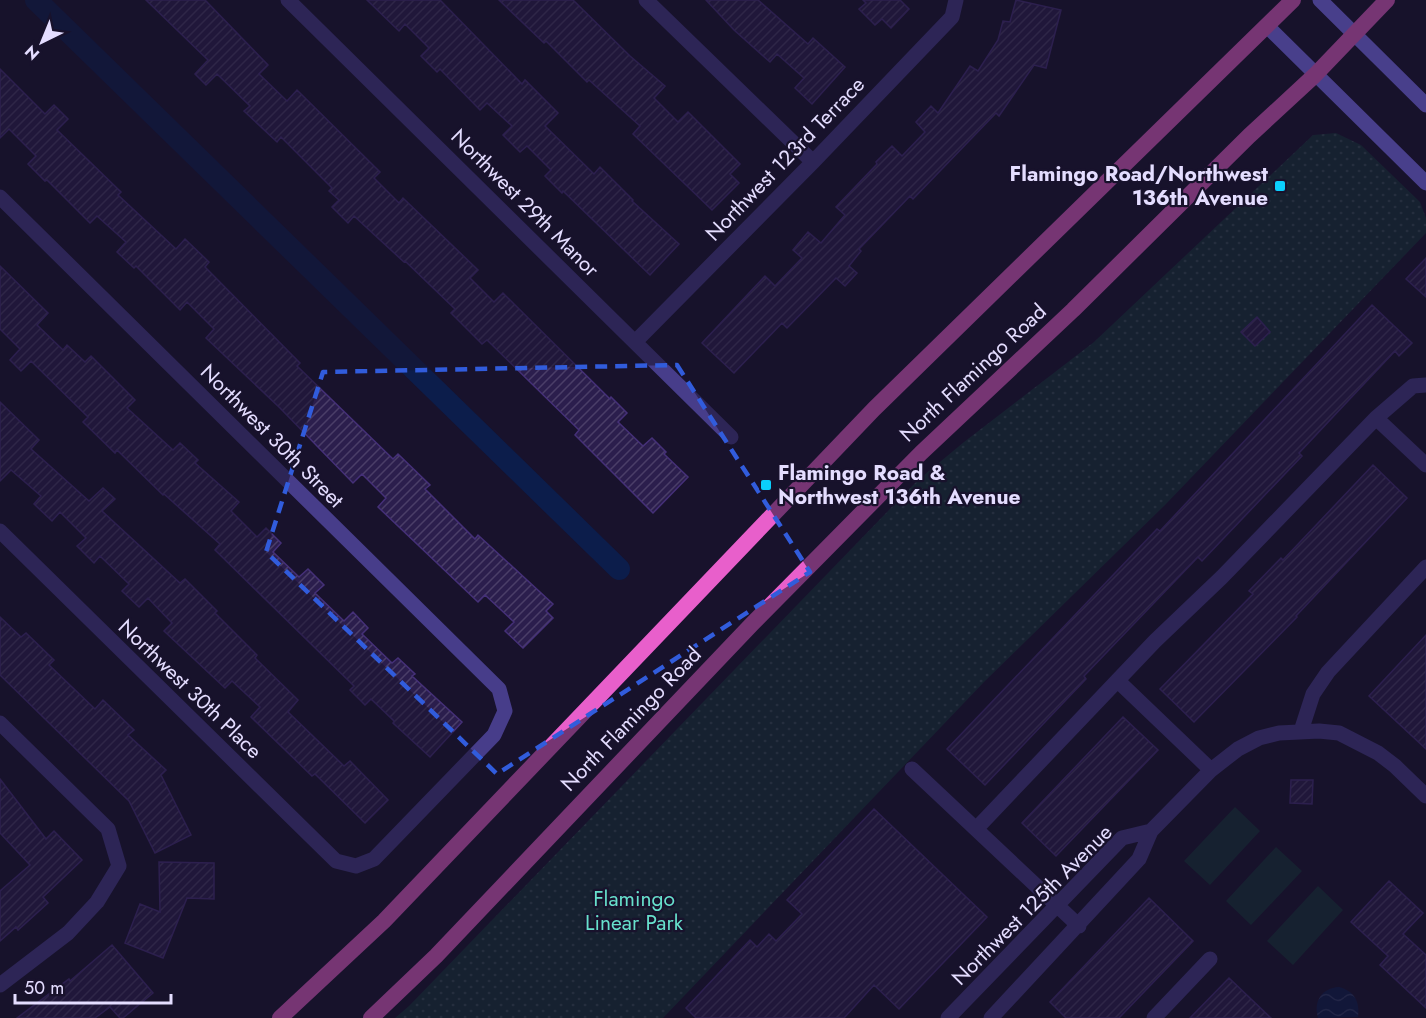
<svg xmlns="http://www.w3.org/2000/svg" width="1426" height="1018" viewBox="0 0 1426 1018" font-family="Jost,sans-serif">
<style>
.grass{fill:#153436}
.park{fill:url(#park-dots)}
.water{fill:url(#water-waves)}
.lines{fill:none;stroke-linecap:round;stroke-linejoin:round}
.canal{stroke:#0c1d4b;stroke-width:22}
.building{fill:url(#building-hatch);stroke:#453078;stroke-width:1.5}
.minor{stroke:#473d8a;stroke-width:15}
.secondary{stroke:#8475fe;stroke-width:15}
.trunk{stroke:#e85fcb;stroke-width:16}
.marked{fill:none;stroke:#315cdc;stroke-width:4.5;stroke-dasharray:12 8;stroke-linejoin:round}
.poi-dot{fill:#0bcffc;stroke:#18122c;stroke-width:2}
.labels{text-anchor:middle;stroke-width:4.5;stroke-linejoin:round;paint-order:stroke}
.street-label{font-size:21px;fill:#e4ddff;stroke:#18122c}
.poi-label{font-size:21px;font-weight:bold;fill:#e4ddff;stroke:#18122c;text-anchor:end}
.park-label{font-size:21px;fill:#67e0cc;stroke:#18122c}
</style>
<defs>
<pattern id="park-dots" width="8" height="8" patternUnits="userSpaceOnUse" patternTransform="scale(1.5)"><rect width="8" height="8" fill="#153436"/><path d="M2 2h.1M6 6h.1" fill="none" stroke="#375154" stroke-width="1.8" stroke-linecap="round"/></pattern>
<pattern id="water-waves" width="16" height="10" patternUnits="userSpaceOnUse" patternTransform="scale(1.5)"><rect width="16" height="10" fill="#0c1d4b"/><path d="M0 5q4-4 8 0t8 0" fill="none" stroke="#2f3d66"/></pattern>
<pattern id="building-hatch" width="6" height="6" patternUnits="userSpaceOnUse" patternTransform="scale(1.5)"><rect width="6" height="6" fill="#2b1e4d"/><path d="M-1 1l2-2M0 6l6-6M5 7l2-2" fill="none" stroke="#4a3e68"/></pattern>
</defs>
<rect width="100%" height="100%" fill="#18122c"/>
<path class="grass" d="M1235,807L1260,831L1210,885L1184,861Z
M1276,847L1302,871L1251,925L1226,901Z
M1318,886L1343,910L1293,965L1267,941Z"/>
<path class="park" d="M1336,133L1361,145L1420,202L1426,218V233L1165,505L984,682L663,1018H395L409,1006L917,481L964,442L1094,342L1313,135Z"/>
<path class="water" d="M1339,987C1354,991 1360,1001 1358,1017L1318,1018C1313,1001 1322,988 1339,987Z"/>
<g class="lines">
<path class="canal" d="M36,0L619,569"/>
</g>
<path class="building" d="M146,0H205L268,65L259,74L287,101L297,90L380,172L374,178L399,203L403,198L478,270L470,278L494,302L503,293L610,399L611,397L627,413L618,422L643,446L652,438L666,452L664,454L688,477L653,513L575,435L579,430L487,340L482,344L451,313L455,309L405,261L404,262L354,216L348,223L332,207L339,200L329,191L332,188L281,137L277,142L244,111L250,106L217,74L206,85L195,74L208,60Z
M367,0H440L522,84L525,80L558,113L545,126L594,174L600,167L633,200L632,201L679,244L650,275L563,191L562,193L545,176L551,170L527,146L520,152L503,135L512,126L487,103L480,110L440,69L437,72L421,56L429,48L405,24L399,31Z
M499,0H573L630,56L665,86L654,98L678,122L688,112L740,164L730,174L739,183L712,210L633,134L640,126L589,80L587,82L546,41L544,43Z
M706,0H758L808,44L813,38L845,67L812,104L795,88L804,78L777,54L770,62L734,30Z
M863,0H900L909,9L891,28L882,19L875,25L859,9L866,3Z
M1016,0L1061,10L1046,68L1034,65L999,116L996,113L913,199L910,196L859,249L861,251L849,266L857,273L845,286L836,278L787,328L782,323L734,373L702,343L765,276L775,286L802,258L793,250L808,232L821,243L845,215L836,207L877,164L876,162L892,146L902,156L925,132L916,122L931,106L938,113L970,66L978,71L998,40L1003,21L1010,22Z
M0,69L45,114L54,105L68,119L57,130L121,192L118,195L176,249L185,239L209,262L205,267L300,363L297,366L393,459L398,454L430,485L425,489L475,539L478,535L553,604L546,611L553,618L523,648L505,631L514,622L485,595L478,602L378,507L386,498L362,474L353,483L280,408L206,338L214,329L187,302L180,310L136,266L134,268L117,252L126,242L97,216L90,223L47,180L45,181L28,164L36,156L9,129L0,138Z
M1426,258V297L1406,279Z
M0,266L48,313L37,325L63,350L67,345L85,362L91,356L135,400L127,408L173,450L180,443L198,460L195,463L239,502L231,511L257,537L266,528L281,543L273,552L299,577L308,569L324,585L315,593L344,621L353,612L368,628L362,634L392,663L398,658L415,674L412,676L462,722L430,757L393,723L394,721L371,699L365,705L350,690L354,686L215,550L220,544L164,494L163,495L117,450L115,453L83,422L88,417L31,361L21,371L10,360L20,349L0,329Z
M1372,305L1412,343L1399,356L1395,351L1299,453L1302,456L1202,561L1198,557L1084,676L1086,679L985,785L947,749L1157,529L1160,531Z
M1257,317L1270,332L1255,346L1241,332Z
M0,402L39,440L31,449L89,501L103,488L115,499L102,511L180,583L185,579L217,611L215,613L257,655L255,658L298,700L288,712L344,766L350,761L388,800L365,823L315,774L312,776L251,717L260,707L232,681L225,688L164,631L172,623L148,598L139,607L122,591L129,584L100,556L94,563L77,546L86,538L60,512L52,521L34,504L41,496L11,470L0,481Z
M1373,465L1407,498L1296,616L1297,617L1194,722L1160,689L1253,594L1249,591L1281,558L1283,560Z
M0,617L21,637L26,633L54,660L49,665L95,709L103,700L134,730L128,735L166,770L161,775L191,835L155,853L129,801L0,675Z
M1426,635V749L1369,696Z
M1123,717L1158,750L1056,856L1022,823Z
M0,779L46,839L54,831L82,860L43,897L48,903L18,930L16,927L0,941V891L30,865L0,833Z
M1291,780H1313L1312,804L1290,803Z
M874,809L987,917L899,1009L874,985L844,1018H696L686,1008L750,940L757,947L769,934L776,941L802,914L787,900Z
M159,862L214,863V899L187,898L163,958L125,943L140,904L160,912Z
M1389,881L1423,913L1403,934L1426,955V1008L1380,965L1388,956L1351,922Z
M1149,898L1193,941L1119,1018H1066L1050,1002Z
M112,945L153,993L123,1018H120L110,1007L95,1018H17L69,979L70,981Z
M1229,978L1271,1018H1190Z"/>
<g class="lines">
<path class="minor" d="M288,0L731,437
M646,0L813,162
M0,197L499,689L505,711L494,735L374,859L356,866L336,861L0,531
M636,341L813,162L952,17L956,0
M1376,418L1426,465
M1118,681L1211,770
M0,723L108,829L119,866L97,902L68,933L0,985
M1301,731L1313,694L1328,672L1426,567
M912,769L1079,926
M976,829L1155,641L1222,577L1376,418L1413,386L1426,385
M948,1018L1122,838L1151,831
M991,1018L1139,859L1151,831L1211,770L1238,749L1259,738L1279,733L1319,731L1339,733L1378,753L1395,766L1426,796
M1154,1018L1210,959"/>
<path class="secondary" d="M1320,0L1426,105
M1267,26L1426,183"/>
<path class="trunk" d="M280,1018L384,921L874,409L1293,0
M371,1018L436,956L752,624L921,453L1073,310L1249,136L1315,75L1387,0"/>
</g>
<path d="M0 0H1426V1018H0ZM677,365L810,572L497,774L266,552L323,372Z" fill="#18122c" fill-opacity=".55" fill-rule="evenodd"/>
<path class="marked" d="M677,365L810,572L497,774L266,552L323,372Z"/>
<g class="poi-dot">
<rect x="1274" y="180" width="12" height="12" rx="3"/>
<rect x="760" y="479" width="12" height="12" rx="3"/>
</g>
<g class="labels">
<g class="street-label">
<text transform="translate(785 159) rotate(-46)" y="7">Northwest 123rd Terrace</text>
<text transform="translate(525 203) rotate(45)" y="7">Northwest 29th Manor</text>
<text transform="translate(973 373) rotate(-43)" y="7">North Flamingo Road</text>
<text transform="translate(272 436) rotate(45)" y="7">Northwest 30th Street</text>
<text transform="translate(190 689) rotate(44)" y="7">Northwest 30th Place</text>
<text transform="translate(631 719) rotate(-46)" y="7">North Flamingo Road</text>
<text transform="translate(1032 905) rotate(-45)" y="7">Northwest 125th Avenue</text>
</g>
<g class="poi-label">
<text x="1268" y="181">Flamingo Road/Northwest<tspan x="1268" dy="24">136th Avenue</tspan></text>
<text x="778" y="480" text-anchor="start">Flamingo Road &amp;<tspan x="778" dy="24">Northwest 136th Avenue</tspan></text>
</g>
<g class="park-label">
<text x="634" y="906">Flamingo<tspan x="634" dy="24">Linear Park</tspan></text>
</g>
</g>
<g transform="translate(42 42) rotate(223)" stroke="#18122c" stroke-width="4.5" paint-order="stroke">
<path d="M0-4.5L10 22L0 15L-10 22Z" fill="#e4ddff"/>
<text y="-9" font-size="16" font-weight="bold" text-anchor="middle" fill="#e4ddff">N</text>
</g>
<path d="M15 994v9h156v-9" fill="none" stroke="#e4ddff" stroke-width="3"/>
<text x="24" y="994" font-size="18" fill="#e4ddff" stroke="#18122c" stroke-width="4.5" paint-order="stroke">50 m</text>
</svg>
